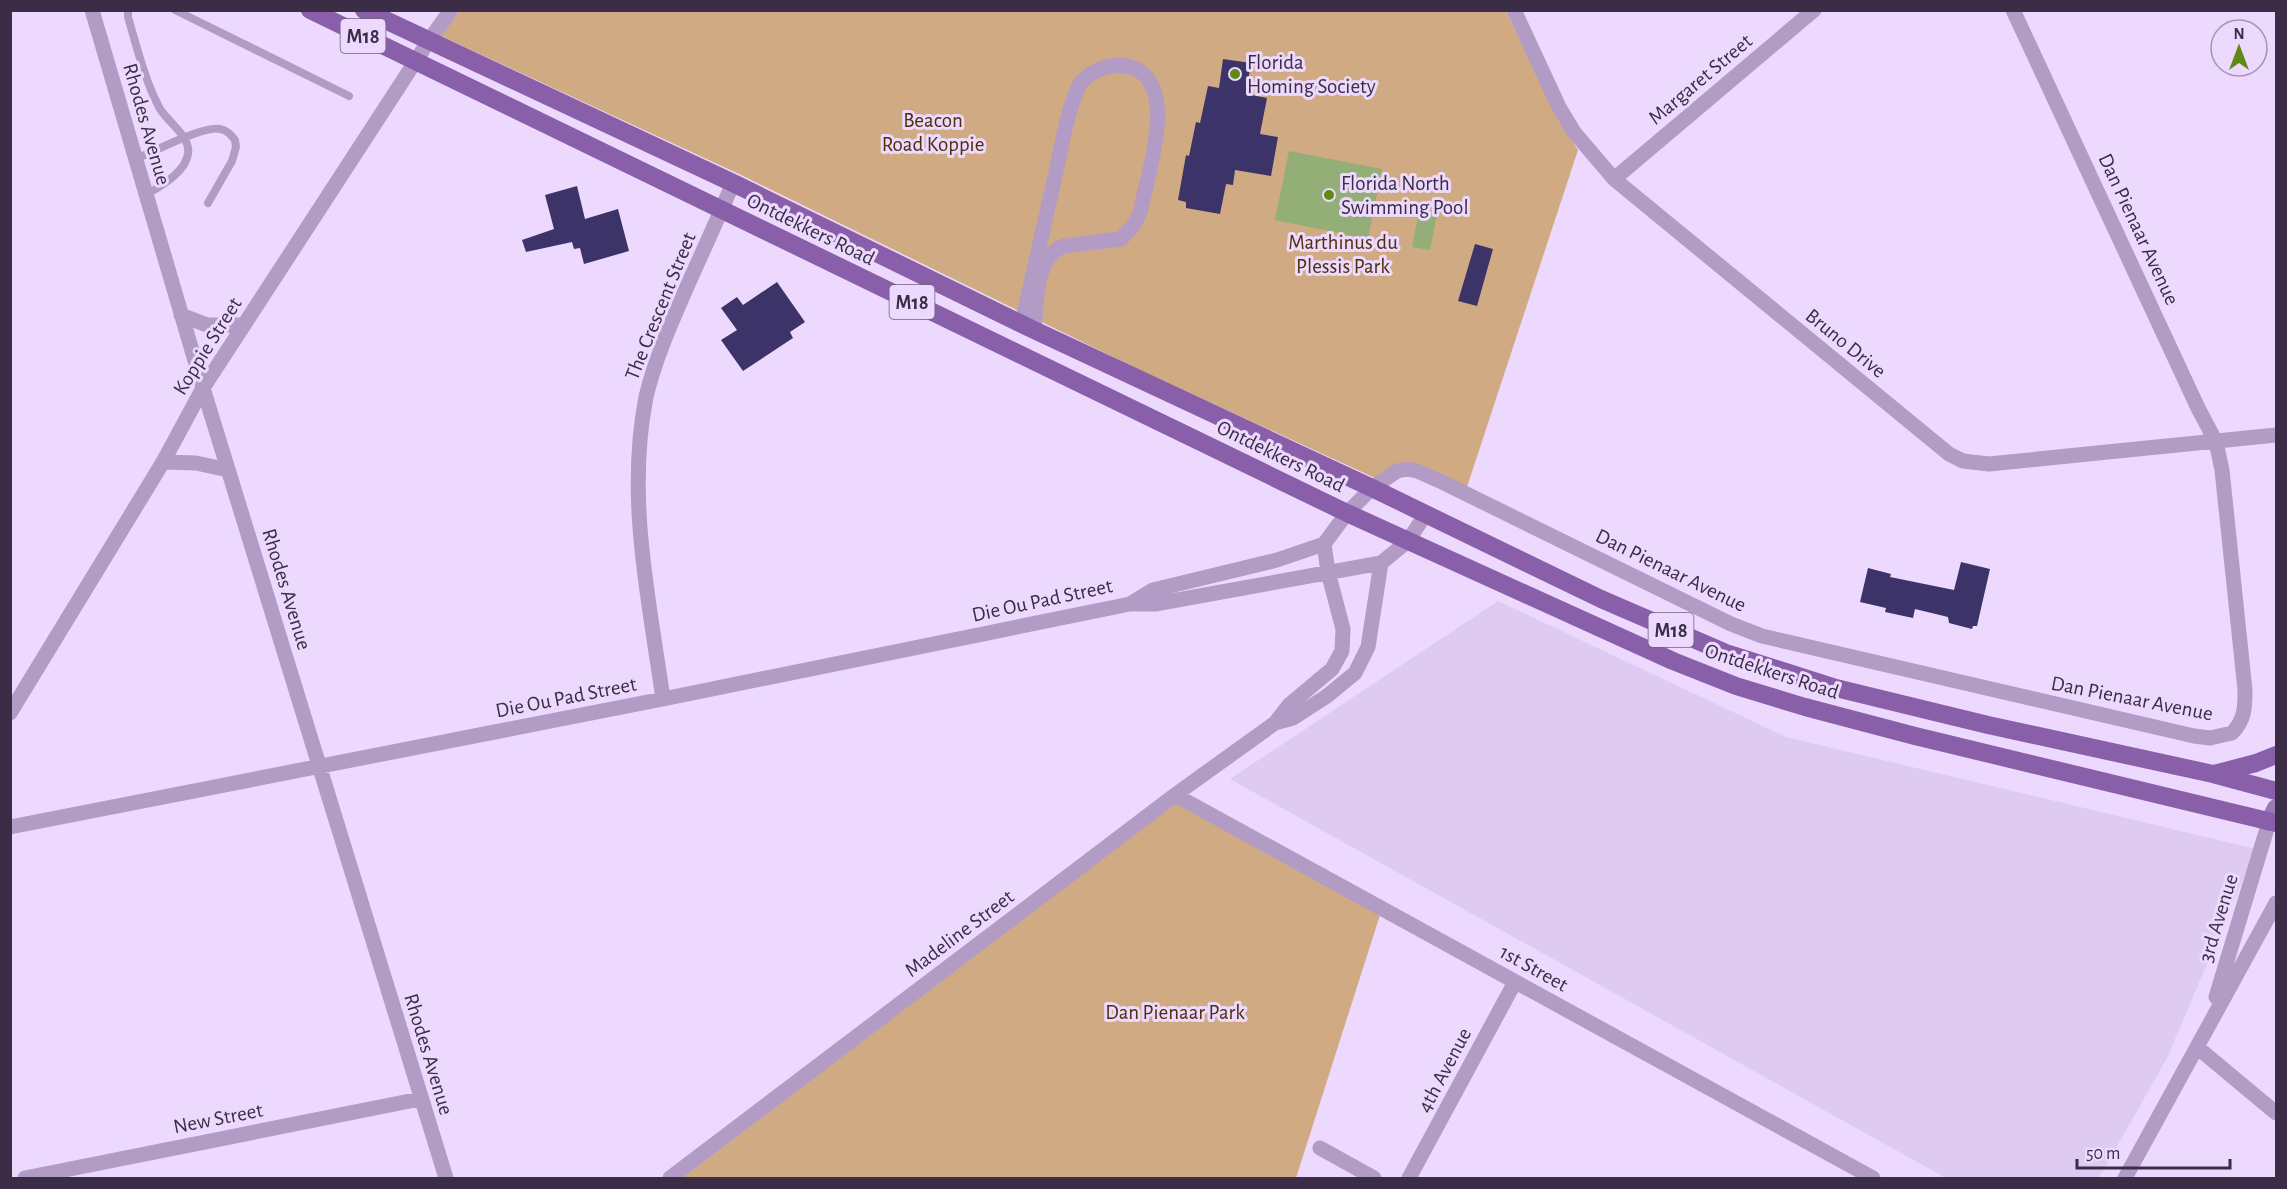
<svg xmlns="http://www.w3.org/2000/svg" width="2287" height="1189" viewBox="0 0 2287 1189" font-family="'Alegreya Sans',sans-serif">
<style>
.built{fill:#dfcbf1}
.green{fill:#d0aa82}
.water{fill:#94ae77}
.building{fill:#3c3468}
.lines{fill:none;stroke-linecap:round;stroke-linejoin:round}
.lane{stroke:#b29cc6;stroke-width:8}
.street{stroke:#b29cc6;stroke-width:15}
.secondary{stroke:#9a79b6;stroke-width:18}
.primary{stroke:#895faa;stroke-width:18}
.poi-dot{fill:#608916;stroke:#ecd9fd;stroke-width:2}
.labels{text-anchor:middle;stroke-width:6;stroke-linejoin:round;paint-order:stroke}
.shield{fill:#ecd9fd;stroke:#6f617c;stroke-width:1.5}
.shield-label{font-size:20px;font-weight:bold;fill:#3a2d45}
.poi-label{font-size:21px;fill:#3a2d45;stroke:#ecd9fd;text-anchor:start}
.street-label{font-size:21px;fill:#3a2d45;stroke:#ecd9fd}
.park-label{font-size:21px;fill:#4d2f08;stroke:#ecd9fd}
</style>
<rect width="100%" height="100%" fill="#ecd9fd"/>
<path class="built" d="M1498,601L1786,737L2256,849L2167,1058L2099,1178H1946L1230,779Z"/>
<path class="green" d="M460,10L1506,11L1559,121L1578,150L1467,487L1388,469L1375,478L1142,371L739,174L441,36Z
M1175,803L1380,915L1296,1178H682Z"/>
<path class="water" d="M1289,151L1382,169L1368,239L1275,220Z
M1419,211L1437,214L1430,250L1412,247Z"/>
<path class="building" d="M1223,59L1251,63L1246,94L1267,98L1260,134L1278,137L1271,176L1235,170L1233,185L1226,184L1220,214L1186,208V202L1178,200L1186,155L1189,156L1196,122L1200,123L1208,86L1219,88Z
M577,186L585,219L618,209L629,251L584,264L580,248L574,249L572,242L526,252L522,240L554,229L545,195Z
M1475,244L1493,249L1477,306L1458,301Z
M777,282L805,322L790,332L793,338L743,371L721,340L737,330L721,308L737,297L743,305Z
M1961,562L1990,569L1977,626H1973L1972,629L1949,623L1948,617L1915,609L1913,618L1885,612L1886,608L1860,602L1868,568L1891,574L1890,577L1954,590Z"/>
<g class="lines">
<path class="lane" d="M128,10V17C137,48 145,81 160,109C169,123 191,137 188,154C185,173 160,186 146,195
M175,10L349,96
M136,159C153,152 204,125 220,129C227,130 231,135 235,140L236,147L232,161L208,203"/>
<path class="street" d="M92,10L203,388L446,1178
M1514,10L1559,107L1574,132L1614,179L1949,454L1963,461L1989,464L2276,435
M1614,179L1814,10
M181,315L207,325H244
M1022,323C1033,273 1045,222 1056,172C1062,144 1067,113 1078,88C1083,76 1099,68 1111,66C1120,64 1130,66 1138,70C1177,93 1147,176 1140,212L1135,223L1121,239L1064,246C1034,257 1037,303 1034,330
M163,462L196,463L228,470
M1130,604L1153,590L1277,560L1324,544L1347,513L1372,488L1397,471L1407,469L1417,471L1442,482L1731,624L1762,636L2194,736L2210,738L2232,733C2245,720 2245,707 2245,690L2222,470L2216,442L2198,408L2013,10
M663,699C649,599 626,498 646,397C655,358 673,319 689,282C704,249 719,216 733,183
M10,713L163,462L203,388L428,42L451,10
M1275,723L1293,718L1327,696L1355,673L1368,647L1381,563
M1175,795L1873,1178
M10,827L663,699L1130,604H1155L1381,563L1408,541L1425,515
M2216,997L2269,822
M2198,1048L2276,1113
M1320,1148L1374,1178
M25,1178L420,1099
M670,1178L1175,795L1275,723L1289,705L1332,669L1342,651L1343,629L1328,572L1324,544
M1409,1178L1515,982
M2125,1178L2276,903"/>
<path class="secondary" d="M2269,822L2276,808"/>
<path class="primary" d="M310,10L1347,513L1673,661L1736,686L1805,707L1915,736L2276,823
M364,10L733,183L1034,330L1372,488L1601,599L1726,653L1836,688L1988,725L2213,774L2276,791
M2214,774L2256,763L2276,755"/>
</g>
<g class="poi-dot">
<circle cx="1235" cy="74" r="6"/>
<circle cx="1329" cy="195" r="6"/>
</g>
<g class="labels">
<g class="shield">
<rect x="340.5" y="19" width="45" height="34" rx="4.5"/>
<rect x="889.5" y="285" width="45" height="34" rx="4.5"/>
<rect x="1648.5" y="613" width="45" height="34" rx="4.5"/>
</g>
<g class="shield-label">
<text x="363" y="43">M18</text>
<text x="912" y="309">M18</text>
<text x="1671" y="637">M18</text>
</g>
<g class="poi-label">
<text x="1247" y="69">Florida<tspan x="1247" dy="24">Homing Society</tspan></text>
<text x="1341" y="190">Florida North<tspan x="1341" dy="24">Swimming Pool</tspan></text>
</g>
<g class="street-label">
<text transform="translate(1700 79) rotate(-40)" y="7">Margaret Street</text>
<text transform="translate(147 124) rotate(74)" y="7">Rhodes Avenue</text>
<text transform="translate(811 229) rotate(26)" y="7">Ontdekkers Road</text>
<text transform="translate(2139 229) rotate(65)" y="7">Dan Pienaar Avenue</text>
<text transform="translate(660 306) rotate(-68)" y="7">The Crescent Street</text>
<text transform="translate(1846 343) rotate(39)" y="7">Bruno Drive</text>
<text transform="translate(207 346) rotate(-58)" y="7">Koppie Street</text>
<text transform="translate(1281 456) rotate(26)" y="7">Ontdekkers Road</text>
<text transform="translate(1671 570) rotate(26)" y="7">Dan Pienaar Avenue</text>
<text transform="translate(287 589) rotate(73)" y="7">Rhodes Avenue</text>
<text transform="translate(1042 600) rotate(-12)" y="7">Die Ou Pad Street</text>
<text transform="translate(1772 671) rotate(18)" y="7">Ontdekkers Road</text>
<text transform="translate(566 697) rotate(-11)" y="7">Die Ou Pad Street</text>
<text transform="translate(2132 698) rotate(11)" y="7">Dan Pienaar Avenue</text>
<text transform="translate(2218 918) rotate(-73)" y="7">3rd Avenue</text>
<text transform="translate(959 933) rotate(-37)" y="7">Madeline Street</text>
<text transform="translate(1534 968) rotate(29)" y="7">1st Street</text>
<text transform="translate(429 1054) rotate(73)" y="7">Rhodes Avenue</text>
<text transform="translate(1444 1070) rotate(-62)" y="7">4th Avenue</text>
<text transform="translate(218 1118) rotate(-11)" y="7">New Street</text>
</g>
<g class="park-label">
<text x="933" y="127">Beacon<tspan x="933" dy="24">Road Koppie</tspan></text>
<text x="1343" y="249">Marthinus du<tspan x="1343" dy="24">Plessis Park</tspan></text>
<text x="1175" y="1019">Dan Pienaar Park</text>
</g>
</g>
<rect width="2287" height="1189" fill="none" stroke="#3a2d45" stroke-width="24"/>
<g transform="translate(2239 48)"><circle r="28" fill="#ecd9fd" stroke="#a594b3" stroke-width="1.5"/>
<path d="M0-4.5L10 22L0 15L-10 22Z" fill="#608916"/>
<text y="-9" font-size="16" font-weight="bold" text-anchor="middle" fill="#3a2d45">N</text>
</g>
<path d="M2077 1159v9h153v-9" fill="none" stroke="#3a2d45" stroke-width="3"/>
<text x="2086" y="1159" font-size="18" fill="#3a2d45" stroke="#ecd9fd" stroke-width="4.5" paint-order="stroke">50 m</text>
</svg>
